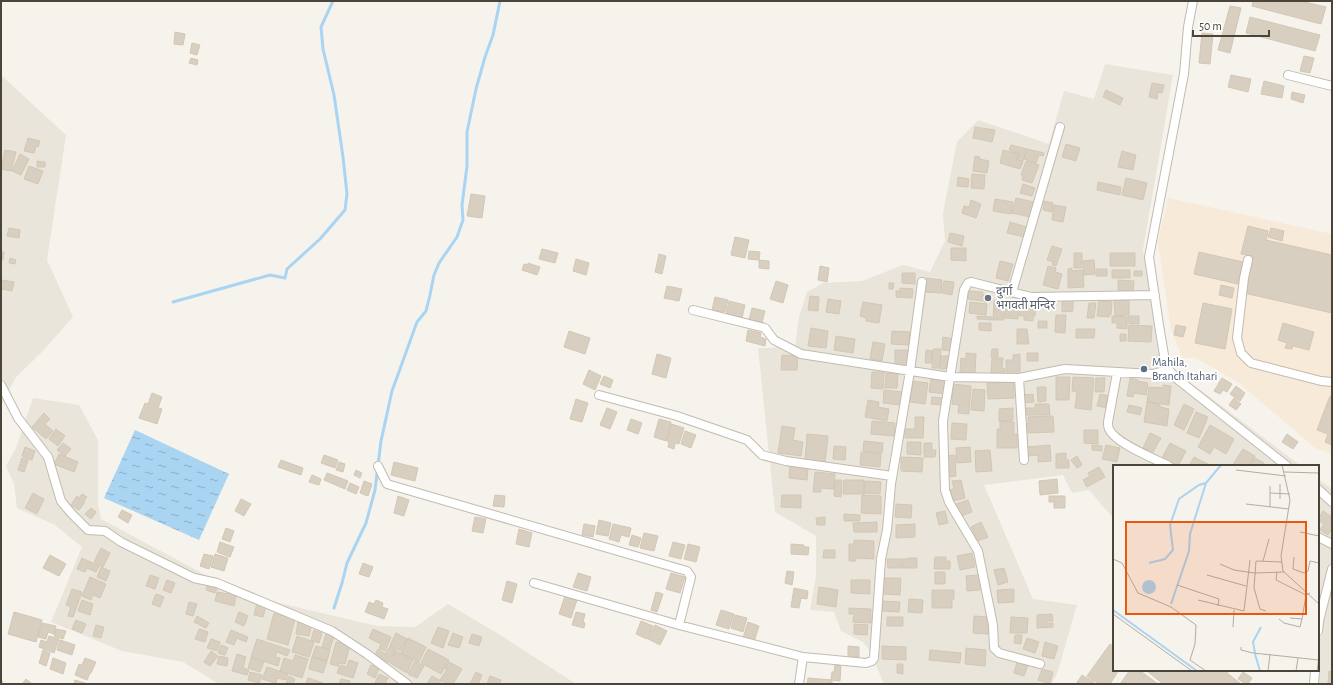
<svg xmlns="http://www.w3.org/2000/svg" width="1333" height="685" viewBox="0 0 1333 685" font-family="'Alegreya Sans','Noto Sans Devanagari',sans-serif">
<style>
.residential{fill:#eae5da}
.commercial{fill:#f7ead8}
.water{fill:url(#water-ripples)}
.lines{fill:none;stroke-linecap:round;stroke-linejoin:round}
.stream{stroke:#a9d4f2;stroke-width:3}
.building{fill:#d8cfc1;stroke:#d3c7b4}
.minor-casing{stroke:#c2bbae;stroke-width:10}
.path{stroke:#c4b79f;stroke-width:2;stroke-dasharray:2 2;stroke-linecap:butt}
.minor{stroke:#fff;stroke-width:8}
.worship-dot{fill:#6b7280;stroke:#fff;stroke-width:1.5}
.service-dot{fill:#5c6f8a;stroke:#fff;stroke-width:1.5}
.labels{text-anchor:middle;stroke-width:3.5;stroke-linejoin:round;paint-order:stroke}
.worship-label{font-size:12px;fill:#5b616d;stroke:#fff;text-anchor:start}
.service-label{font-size:12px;fill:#4e5e75;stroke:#fff;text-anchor:start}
.inset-river{fill:none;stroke:#a9d4f2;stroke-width:2}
.inset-road{fill:none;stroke:#b2ada4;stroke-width:1}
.view{fill:#e8590c;fill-opacity:0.15;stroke:#e8590c;stroke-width:2}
.inset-edge{fill:none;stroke:#4b4439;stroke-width:2}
</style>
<defs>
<pattern id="water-ripples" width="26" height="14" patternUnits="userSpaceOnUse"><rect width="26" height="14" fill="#a9d4f2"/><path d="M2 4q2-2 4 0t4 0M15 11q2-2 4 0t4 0" fill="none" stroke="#8caec5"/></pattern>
</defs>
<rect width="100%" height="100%" fill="#f6f3ec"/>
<path class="residential" d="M1105,64L1173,75L1143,250L1160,346L1165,365L1202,391L1301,466H1114V519L1089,490L1072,493L1063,475L984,485L1033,599L1077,605L1057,674L1051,684H884L870,651L863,642L841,631L834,612L810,610L816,576V536L775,512L758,348L795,347L799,317L807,292L823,283L862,281L903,265L930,272L945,241L943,213L957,142L978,120L1049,144L1064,91L1094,99Z
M1,75L66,135L47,260L73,317L42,352L16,377L1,405Z
M33,398L79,405L98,440V504L101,519L226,586L262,599L377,626L415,627L448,604L502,636L576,684H219L183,662L122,651L51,622L82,547L55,525L17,508L14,484L6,466L16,448Z
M1318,479L1332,489V684H1313L1310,670H1318Z"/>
<path class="commercial" d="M1168,198L1332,234V454L1315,448L1239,383L1194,357L1183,359L1171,330L1158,241Z"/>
<path class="water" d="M135,430L229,474L199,540L104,498Z"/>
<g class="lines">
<path class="stream" d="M173,302L270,275L285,278L287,269L320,239L345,210L347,194L343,157L334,95L323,49L321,27L333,1
M334,608L342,583L347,563L366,523L375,490L381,441L392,391L417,322L426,311L430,295L434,275L439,263L457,237L463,220L462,205L467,166V132L476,89L485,57L493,35L500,1"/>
</g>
<path class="building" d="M1253,1H1300L1326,7L1321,24L1252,6Z
M1230,6L1241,8L1230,53L1218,50Z
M1250,17L1320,35L1315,51L1246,33Z
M175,32L185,34L183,45L174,44Z
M1202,33L1213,34L1210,64L1199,63Z
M192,43L200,45L197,55L190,53Z
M1304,56L1314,58L1310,73L1300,71Z
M191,58L198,60L197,65L189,63Z
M1231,75L1251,79L1248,92L1228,87Z
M1264,81L1284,86L1282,98L1261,94Z
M1152,83L1164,85L1162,93L1158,92L1157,99L1149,97Z
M1106,90L1123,98L1120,105L1103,97Z
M1292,92L1305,95L1303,103L1291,99Z
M975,127L995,130L992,142L973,138Z
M28,138L40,141L38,147L36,146L34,153L24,151Z
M1066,144L1080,148L1076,161L1062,157Z
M1011,145L1027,149L1023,161L1017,160L1019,154L1009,150Z
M1027,149L1044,153L1043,156L1039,155L1036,163L1024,159Z
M5,150L16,152L11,171L1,169Z
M1003,150L1018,154L1017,160L1023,162L1020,169L1000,163Z
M1122,151L1136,155L1133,170L1118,167Z
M20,154L29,159L21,175L12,171Z
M975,156L980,157V159L989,161L987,173L973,171Z
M37,161L45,162V167H37Z
M1026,161L1039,165L1032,183L1022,180L1023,176L1021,175Z
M29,166L43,171L38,184L24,179Z
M972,174L985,175L984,189L971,188Z
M958,177L969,179L968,187L957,186Z
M1126,178L1147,183L1143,200L1122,195Z
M1098,182L1121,187L1120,195L1097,190Z
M1023,184L1035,188L1032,196L1020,193Z
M471,194L485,196L482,218L467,216Z
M1016,198L1034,202L1030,217L1012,213Z
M995,199L1013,202L1011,214L993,211Z
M971,200L981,204L976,218L962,213L964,206L969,207Z
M1044,201L1053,203L1052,212L1043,210Z
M1054,205L1066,207L1063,222L1052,220Z
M1010,222L1027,227L1024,237L1007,233Z
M1248,226L1268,231L1266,240L1332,255V313L1244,293L1253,256L1241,254Z
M9,228L20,230L19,238L7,236Z
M1271,228L1284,231L1282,241L1268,237Z
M950,233L964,236L962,246L948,242Z
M735,237L749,240L745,258L731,255Z
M1052,246L1062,249L1056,266L1052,265L1053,262L1047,260Z
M951,248H966V261L951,260Z
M542,249L558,253L555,263L539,259Z
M749,251L760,252L759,260L748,259Z
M1,252H4L3,260H1Z
M1199,252L1243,262L1238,284L1194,274Z
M1074,253H1082V268H1074Z
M1110,253H1135V266H1110Z
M659,254L666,256L662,274L655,272Z
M10,258L16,260L15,264L9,263Z
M576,259L589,263L586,275L573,271Z
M759,260L769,261V269L759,268Z
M1091,260H1094L1095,274L1084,275L1083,261Z
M1000,261L1013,264L1008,281L996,278Z
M528,263L540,267L537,275L522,270L524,264L528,265Z
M820,266L829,268L827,282L818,280Z
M1048,266L1056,268L1055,272L1062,274L1058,289L1043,285Z
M1072,268V271L1083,270L1084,287L1068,288V269Z
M1096,269H1107V276H1096Z
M1112,270H1130V278H1112Z
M1134,271H1142V276H1134Z
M902,273H915V284L902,283Z
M926,278L942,280L941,293L925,292Z
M2,280L14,282L12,291L1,289Z
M1118,280L1134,281L1133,291L1118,290Z
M776,281L788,285L783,303L770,299Z
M944,281L954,282L952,295L942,293Z
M889,283H894L893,289H889Z
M1221,285L1234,288L1232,298L1219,295Z
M667,286L682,289L679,301L664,298Z
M900,288L913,289L912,298L896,297V291H900Z
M969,291L983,292L982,301L968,299Z
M983,295H991V302H984Z
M810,296L819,297L818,311L808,310Z
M715,297L728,300L725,312L712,310Z
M828,299L841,301L839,314L826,312Z
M1062,299H1073V311L1062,312Z
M994,300H1004V320H993Z
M1099,300L1112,302L1111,315L1109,314V317L1097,316Z
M1114,300H1129V315L1115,316Z
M729,301L745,305L742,318L726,315Z
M1006,301L1012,302V305H1018V319L1005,318Z
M1020,301L1036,302L1035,316H1033V321L1024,320V316H1019Z
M863,302L882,305L879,323L866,321V318L860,316Z
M970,302L987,304L986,315L969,313Z
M1089,303H1096L1094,318H1087Z
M1203,303L1232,309L1225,349L1195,343Z
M752,308L765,311L762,323L749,320Z
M1056,315H1066L1065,333L1055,332Z
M977,316L992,317V320L977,319Z
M1112,316L1127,317V329L1117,328V323H1112Z
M1128,316H1139V324L1128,323Z
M1038,321H1047V328H1038Z
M979,323H991V331L979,330Z
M1283,323L1314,332L1309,350L1293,346L1292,349L1285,348L1287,343L1278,340Z
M1129,325L1152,326L1151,342L1128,341Z
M1176,325L1186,327L1183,337L1174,335Z
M811,328L828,331L826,348L808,346Z
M1017,329H1027L1029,344H1017Z
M1076,329H1095L1094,338H1076Z
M748,330L761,333L760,337L766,339L765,346L746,341Z
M569,331L590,338L585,354L564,347Z
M892,331L910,332L909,345L891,344Z
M1120,334H1126V341H1120Z
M836,336L855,339L853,353L834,350Z
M943,337L954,339L952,351L942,350Z
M873,342L885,344L882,361L870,359Z
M933,349H941L940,368H932Z
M992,349H998V357H991Z
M895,350H908V367L895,366Z
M926,350L932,351L931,363H925Z
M966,353L976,354L975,373L960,372L961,358L966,359Z
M1027,353H1038V361H1027Z
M657,354L671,358L666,378L652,374Z
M1020,354V372H1006V360H1013V355Z
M782,355L798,356L797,370H781Z
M941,356H950V369H940Z
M992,358H1003L1002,368L1005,369L1004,374L991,373Z
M589,370L601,376L595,390L583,384Z
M872,372H884L883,389L871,388Z
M886,373L898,374L897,388H885Z
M604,376L613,380L610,388L600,384Z
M1056,377H1070L1069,400H1056Z
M1073,377L1094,378L1091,410L1075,408L1077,392L1072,391Z
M1096,378H1105L1104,392H1095Z
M1130,378L1138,380V381L1148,383L1146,395L1134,393L1133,397L1127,396Z
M1222,378L1232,384L1227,392L1223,390L1220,394L1214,391Z
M931,379L947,381L945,394L929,392Z
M913,381L928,383L925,404L910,402Z
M1014,382V398L988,399L987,383Z
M953,384L971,386L969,414L958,413L959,405L952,404Z
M1163,385L1171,386L1169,405L1147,402L1149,387L1163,388Z
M1236,386L1245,393L1240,401L1230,394Z
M1037,387H1046V401L1038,402Z
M973,389L985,390L984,411L971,410Z
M884,390L902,392L901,405L883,403Z
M152,393L162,397L158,408L162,409L157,424L139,418L145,403L148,404Z
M1033,394L1034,402L1023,403V395Z
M1100,394L1110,396L1108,408L1097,406Z
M1330,396L1332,397V445L1325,442L1328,434L1317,430Z
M932,397L943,398L942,405L931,404Z
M1234,398L1241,404L1236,410L1229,405Z
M576,399L588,403L582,422L570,419Z
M868,400L879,402L878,407L889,409L887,421L865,417Z
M1147,402L1160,404V407L1169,409L1167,426L1144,422Z
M1035,404H1049L1050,415H1024L1023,408H1035Z
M1184,404L1194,409L1184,430L1174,425Z
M1129,405L1142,408L1140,415L1127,412Z
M607,408L617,412L610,429L600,425Z
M1013,408V420L999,421V409Z
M1196,412L1208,417L1199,438L1187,433Z
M44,413L50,419L45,424L53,431L46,439L32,427Z
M1053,416L1054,432L1025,433V424H1028V417Z
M915,417H924L923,438H905V429H915Z
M631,419L642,423L638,434L627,430Z
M659,419L671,422L666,441L654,437Z
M872,421L895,423L894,436L871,434Z
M1000,421L1014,422V434H1017V448H997V429H1000Z
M952,423L967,424L966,440L951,439Z
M671,424L684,428L679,444L675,443L674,449L668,447L669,442L667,441Z
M1210,425L1234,439L1226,454L1214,447L1210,454L1198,447Z
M782,426L795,428L793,440L803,442L801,456L778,453Z
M56,429L65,436L58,446L49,439Z
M1084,430H1098V444L1084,443Z
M685,431L696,435L691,448L681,444Z
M1150,433L1161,438L1153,452L1143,448Z
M807,434L828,436L825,463L805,461Z
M1287,434L1298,442L1293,449L1282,442Z
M864,441L883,443L882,453L863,451Z
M907,442H921V455L907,454Z
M63,443L71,449L65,456L57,450Z
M924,443H932V450H936L935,457H924Z
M1170,443L1186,451L1178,466L1162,458Z
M1050,445L1051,461L1038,462V455L1028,456L1027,447Z
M1092,445L1102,446V451L1092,450Z
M1106,445L1120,448L1117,462L1102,459Z
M834,446L846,447L845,460L833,459Z
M25,447L35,451L32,460L22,456Z
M970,447L971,462L957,463L956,448Z
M1243,449L1255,456L1249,466H1232Z
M990,450L992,471L976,472L975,451Z
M861,452L881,454L880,467L860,465Z
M1066,453V460H1069V468H1056V454Z
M59,454L78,462L74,472L54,464Z
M324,455L338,460L335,468L321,463Z
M955,455L956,476L948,477L947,456Z
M1077,456L1082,465L1077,468L1071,460Z
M901,457L923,458L922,472L901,471Z
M1194,457L1212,466H1189Z
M22,458L28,460L24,472L18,470Z
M1255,458L1264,463L1262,466H1250Z
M281,460L303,468L301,475L278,467Z
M339,462L345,464L343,472L336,470Z
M394,462L418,468L415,481L391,475Z
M790,465L808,467L807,480L789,478Z
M1099,467L1105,477L1087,487L1083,480L1090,476L1088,473Z
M356,470L362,473L360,478L354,475Z
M815,472L835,474L834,489L821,488V492H813Z
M327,473L348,481L345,489L324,480Z
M312,475L321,479L319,485L309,482Z
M1057,479L1058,493L1040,495L1039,481Z
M835,480H842L841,497L834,496Z
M844,480H864V494H843Z
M961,480L965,498L953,501L950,490L954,489L952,481Z
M364,481L372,484L368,496L360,493Z
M865,481L881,482L880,494L864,493Z
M350,483L359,487L356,494L347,490Z
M33,493L44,499L37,514L25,508Z
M82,494L87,497L84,501L85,502L79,510L71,505L77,496L79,498Z
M495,495L505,496L504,507L493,506Z
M782,495H801V508L781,507Z
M862,495L881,496V514L861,513Z
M398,496L409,500L404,516L394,513Z
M1049,496H1065V508H1054V502H1049Z
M241,499L251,504L244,516L235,511Z
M968,500L972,512L961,516L956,504Z
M896,504L912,505L911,518L895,517Z
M91,508L96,512L91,519L85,514Z
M122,510L132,515L128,523L118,517Z
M945,511L948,523L939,525L936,513Z
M1323,511L1332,517V529L1328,535L1320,530L1324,524L1318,520Z
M844,514L860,515V521H844Z
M475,517L486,519L483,533L472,531Z
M825,517V525H817L816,518Z
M599,520L611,523L608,536L596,534Z
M877,522V532H854L853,523Z
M981,522L988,537L978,541L971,527Z
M584,524L595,526L593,537L582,535Z
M613,524L631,528L629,537L621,535L619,542L609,539Z
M915,524V537L896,538V525Z
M226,528L234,531L230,542L222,539Z
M519,529L532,533L529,547L516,544Z
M644,533L658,536L654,551L640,548Z
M632,535L641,538L638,547L629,545Z
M854,540L874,541V559L856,558V561H849V544H854Z
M220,542L234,547L230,557L217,552Z
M673,542L685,545L681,559L669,556Z
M688,544L700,547L696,562L684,559Z
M791,544L804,545V547H809L808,555L791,554Z
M101,548L110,553L103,567L94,562Z
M824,550H835V558H823Z
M972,553L975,567L960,570L957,556Z
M204,554L213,556L209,569L200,566Z
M215,554L228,558L224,571L211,567Z
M50,555L66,564L59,576L43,568Z
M935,557H946V561H950V569H934Z
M82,558L99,566L96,572L87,568L85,572L77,569Z
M908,558H917V568H902V559H908Z
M887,559H901V568H888Z
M363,563L373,567L369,577L359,574Z
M101,567L110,571L106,581L97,577Z
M1004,568L1008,582L998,585L994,570Z
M787,571L794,572L792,585L785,583Z
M935,572H945V584H935Z
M578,573L591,577L587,591L573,587Z
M671,573L685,577L680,593L666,589Z
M150,575L159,578L155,589L146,586Z
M980,575V590L967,591L966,576Z
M90,577L106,584L100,598L93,595L91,600L82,596Z
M883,578H901L900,595L883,594Z
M167,580L175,583L171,593L163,590Z
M851,580H870V594L851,593Z
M507,581L517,584L512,603L502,600Z
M208,583L218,587L215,593L206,590Z
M819,587L838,590L836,607L817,604Z
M794,588L808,591L807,599L801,598L799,608L791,607Z
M72,589L82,592L73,617L68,616L71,607L66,605Z
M1014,589V602L998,603L997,590Z
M229,590L237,592L234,606L215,601L217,592L228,594Z
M932,590H954V599H952V608H932Z
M656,592L663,594L657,612L651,610Z
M156,594L164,597L160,607L152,604Z
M565,596L577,600L571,618L559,614Z
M909,599L923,600L922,613L908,612Z
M82,600L93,604L90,615L78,611Z
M376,600L383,603L382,607L388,609L384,619L365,612L369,602L374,604Z
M883,601L900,602L899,612L882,611Z
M189,602L197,604L193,616L186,614Z
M257,603L266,606L263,617L254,615Z
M849,608L871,609V623L853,622L854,614H849Z
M721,610L734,614L729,629L716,625Z
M14,612L42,620L36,642L8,634Z
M239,612L248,616L244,626L235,622Z
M576,612L585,614L583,622L585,623L584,628L572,625Z
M274,613L295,619L288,645L267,639Z
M1052,614L1053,621H1047V623H1053V627L1037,628V615Z
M735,615L747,618L743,632L731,628Z
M197,616L209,623L206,628L194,622Z
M974,616L989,617L988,634L973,633Z
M887,617H903V626H887Z
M1011,617L1028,618L1027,633H1010Z
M76,620L86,624L82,633L72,629Z
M641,621L653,626L647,639L636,634Z
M298,622L312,624L309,636L296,634Z
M748,622L759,626L754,642L743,638Z
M42,623L56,626L54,634L48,632L46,639L38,637Z
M854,624L868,625L867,635L854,634Z
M96,625L104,627L101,638L93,636Z
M655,625L667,631L660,645L648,639Z
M438,627L449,631L443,648L431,643Z
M56,629L66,631L63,639L54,636Z
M199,629L208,632L205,642L195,639Z
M373,629L391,637L385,651L379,648L381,644L369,638Z
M231,630L248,637L246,642L237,638L234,645L226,642Z
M314,630L322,633L319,643L311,640Z
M396,633L407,639L400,651L390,645Z
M453,633L463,637L459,648L448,645Z
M326,634L334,636L330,649L322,647Z
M472,634L482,637L479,646L469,643Z
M1015,635H1022L1021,644L1014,643Z
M49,636L59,639L54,653L39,647L41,640L47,642Z
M297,636L314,642L309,657L292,652Z
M408,638L426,647L419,662L401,653Z
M1027,638L1039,642L1035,653L1023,649Z
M211,639L220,642L217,651L207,648Z
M257,639L290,650L287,656L277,652L275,657L280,658L278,666L251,657Z
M60,640L75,645L72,655L57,650Z
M336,642L350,645L345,664L339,663L338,666L330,664Z
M1045,642L1058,646L1054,659L1042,656Z
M1110,644L1114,647V670H1119L1110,684H1099L1087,676Z
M221,645L228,648L225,655L218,653Z
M316,646L330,650L327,661L312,657Z
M390,646L396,650L388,663L375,655L378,649L385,654Z
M848,646L859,647V657L848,656Z
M882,646L906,647V660L882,659Z
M966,648L986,650L985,666L965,664Z
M428,649L449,660L441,674L421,663Z
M43,650L50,653L46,666L39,663Z
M930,650L961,653L960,663L929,660Z
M211,651L218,656L210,666L204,662Z
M396,651L413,660L407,673L390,663Z
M237,654L246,657L243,668L249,670L247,675L232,671Z
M295,655L308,659L302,678L280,671L284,658L293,661Z
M219,656L228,658L227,666L217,664Z
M312,657L327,661L323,673L309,669Z
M53,658L66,663L63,674L50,669Z
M85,658L96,662L91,673H90L87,680L75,675L79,664L82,665Z
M251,658L264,662L260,672L248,668Z
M349,660L358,663L353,678L337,673L340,665L347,667Z
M415,661L424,666L417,678L408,674Z
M449,662L462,669L453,684H447L440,680L447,669L445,668Z
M1017,662L1028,665L1024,676L1014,673Z
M897,664H903V674L897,673Z
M371,665L379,668L375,678L367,674Z
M835,665L841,666L840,681L831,680L832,672H834Z
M267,667L288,674L286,680L277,678L276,683L262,679Z
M1042,669L1053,672L1050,684L1038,680Z
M1130,670H1139L1158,684H1120Z
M1146,670H1230L1227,673L1241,684H1163Z
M1329,671L1332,672V684L1328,683Z
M250,672L262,675L259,683L248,680Z
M476,672L482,675L478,684H470Z
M1243,672L1252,678L1248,684H1246L1238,679Z
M379,674L388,678L385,684L375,683Z
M1082,675L1094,682L1092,684H1076Z
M289,676L295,679L293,684H286Z
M432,676L441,681L439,684H427Z
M490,676L501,680L499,684H487Z
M308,678L323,683L322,684H306Z
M808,678L832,680V684H807Z
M26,679L31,683L30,684H22Z
M341,679L350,681L349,684H339Z
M75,680L88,684H74Z"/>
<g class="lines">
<defs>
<path id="minor" d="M1193,1L1188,27L1184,74L1149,257L1159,325L1165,361L1169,370L1176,378L1287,466
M1288,75L1332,86
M1248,260L1244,278L1237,338L1241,353L1251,363L1321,381L1332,382
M1012,292L1060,127
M693,310L765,328L774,340L801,354L950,377L1019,378L1065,369L1153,374L1169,370
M1117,373L1108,422C1108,425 1108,427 1109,429C1115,443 1155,459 1169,466
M1019,378L1024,460
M1,385L18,418L48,457L61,501L71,513L88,530L105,531L121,542L194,578L217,583L332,631L367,654L407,684
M599,395L677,416L747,440L762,455L786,461L892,476
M378,466L387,484L687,571L691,577L679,625
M1318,489L1332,502
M1318,537L1332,544
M534,583L679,625L803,657L866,663L872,661L874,658L881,559L887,530L891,484L910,371L922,282
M1318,631L1319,621L1332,569
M1040,664L999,653L994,648L993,625L978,551L949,502L945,490L943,421L964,290L968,283L971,282L1031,297L1155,295
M799,684L803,657
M1314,684L1315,670"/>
</defs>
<use href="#minor" class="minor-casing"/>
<path class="path" d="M1,681L4,684"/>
<use href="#minor" class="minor"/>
</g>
<circle class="worship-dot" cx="988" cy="298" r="4"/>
<circle class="service-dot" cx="1144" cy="369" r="4"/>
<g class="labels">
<g class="worship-label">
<text x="996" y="295">दुर्गा<tspan x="996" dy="14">भगवती मन्दिर</tspan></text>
</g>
<g class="service-label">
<text x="1152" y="366">Mahila,<tspan x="1152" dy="14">Branch Itahari</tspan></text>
</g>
</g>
<g transform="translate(1113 465)">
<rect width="206" height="206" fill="#f6f3ec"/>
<path d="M29 122a7 7 0 1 1 14 0a7 7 0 1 1-14 0Z" fill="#a9d4f2"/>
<path class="inset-river" d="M36,98L52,94L60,85L57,60L66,34L86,20L93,18L108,0M58,139L76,86L77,69L93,18M0,145L84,206M142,188L140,177L148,162M142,189L147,206"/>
<path class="inset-road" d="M169,0L177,35L168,91L170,106L206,139M123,5L173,11M171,7L206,8M167,19V34M157,21V42M157,28L177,29M133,39L176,44M187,67L206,71M181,92L180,104L191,108L195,106L197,96L206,98M0,94L9,98L25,128L58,142L83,160L82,179L77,195L93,206M150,96L156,74M107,99L121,105L141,108L171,107M164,107L163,115L193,130M94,110L133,121M64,120L106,134L105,141M85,135L131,146L137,95M153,146L147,144L141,123L143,96L169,97M0,149L79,206M177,153L189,154L193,130L197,128M166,154L171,158L187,162L189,154M120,162L121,145M128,182V185L140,188L206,195M155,206L157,189M183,206L185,193M204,206L206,192"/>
<path class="view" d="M13,57H193V149H13Z"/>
<rect width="206" height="206" class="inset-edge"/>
</g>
<rect width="1333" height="685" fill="none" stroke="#4b4439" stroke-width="4"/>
<path d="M1193 30v6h76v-6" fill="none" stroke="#4b4439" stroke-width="2"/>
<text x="1199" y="30" font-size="12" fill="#4b4439" stroke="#ffffff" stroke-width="3" paint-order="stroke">50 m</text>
</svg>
